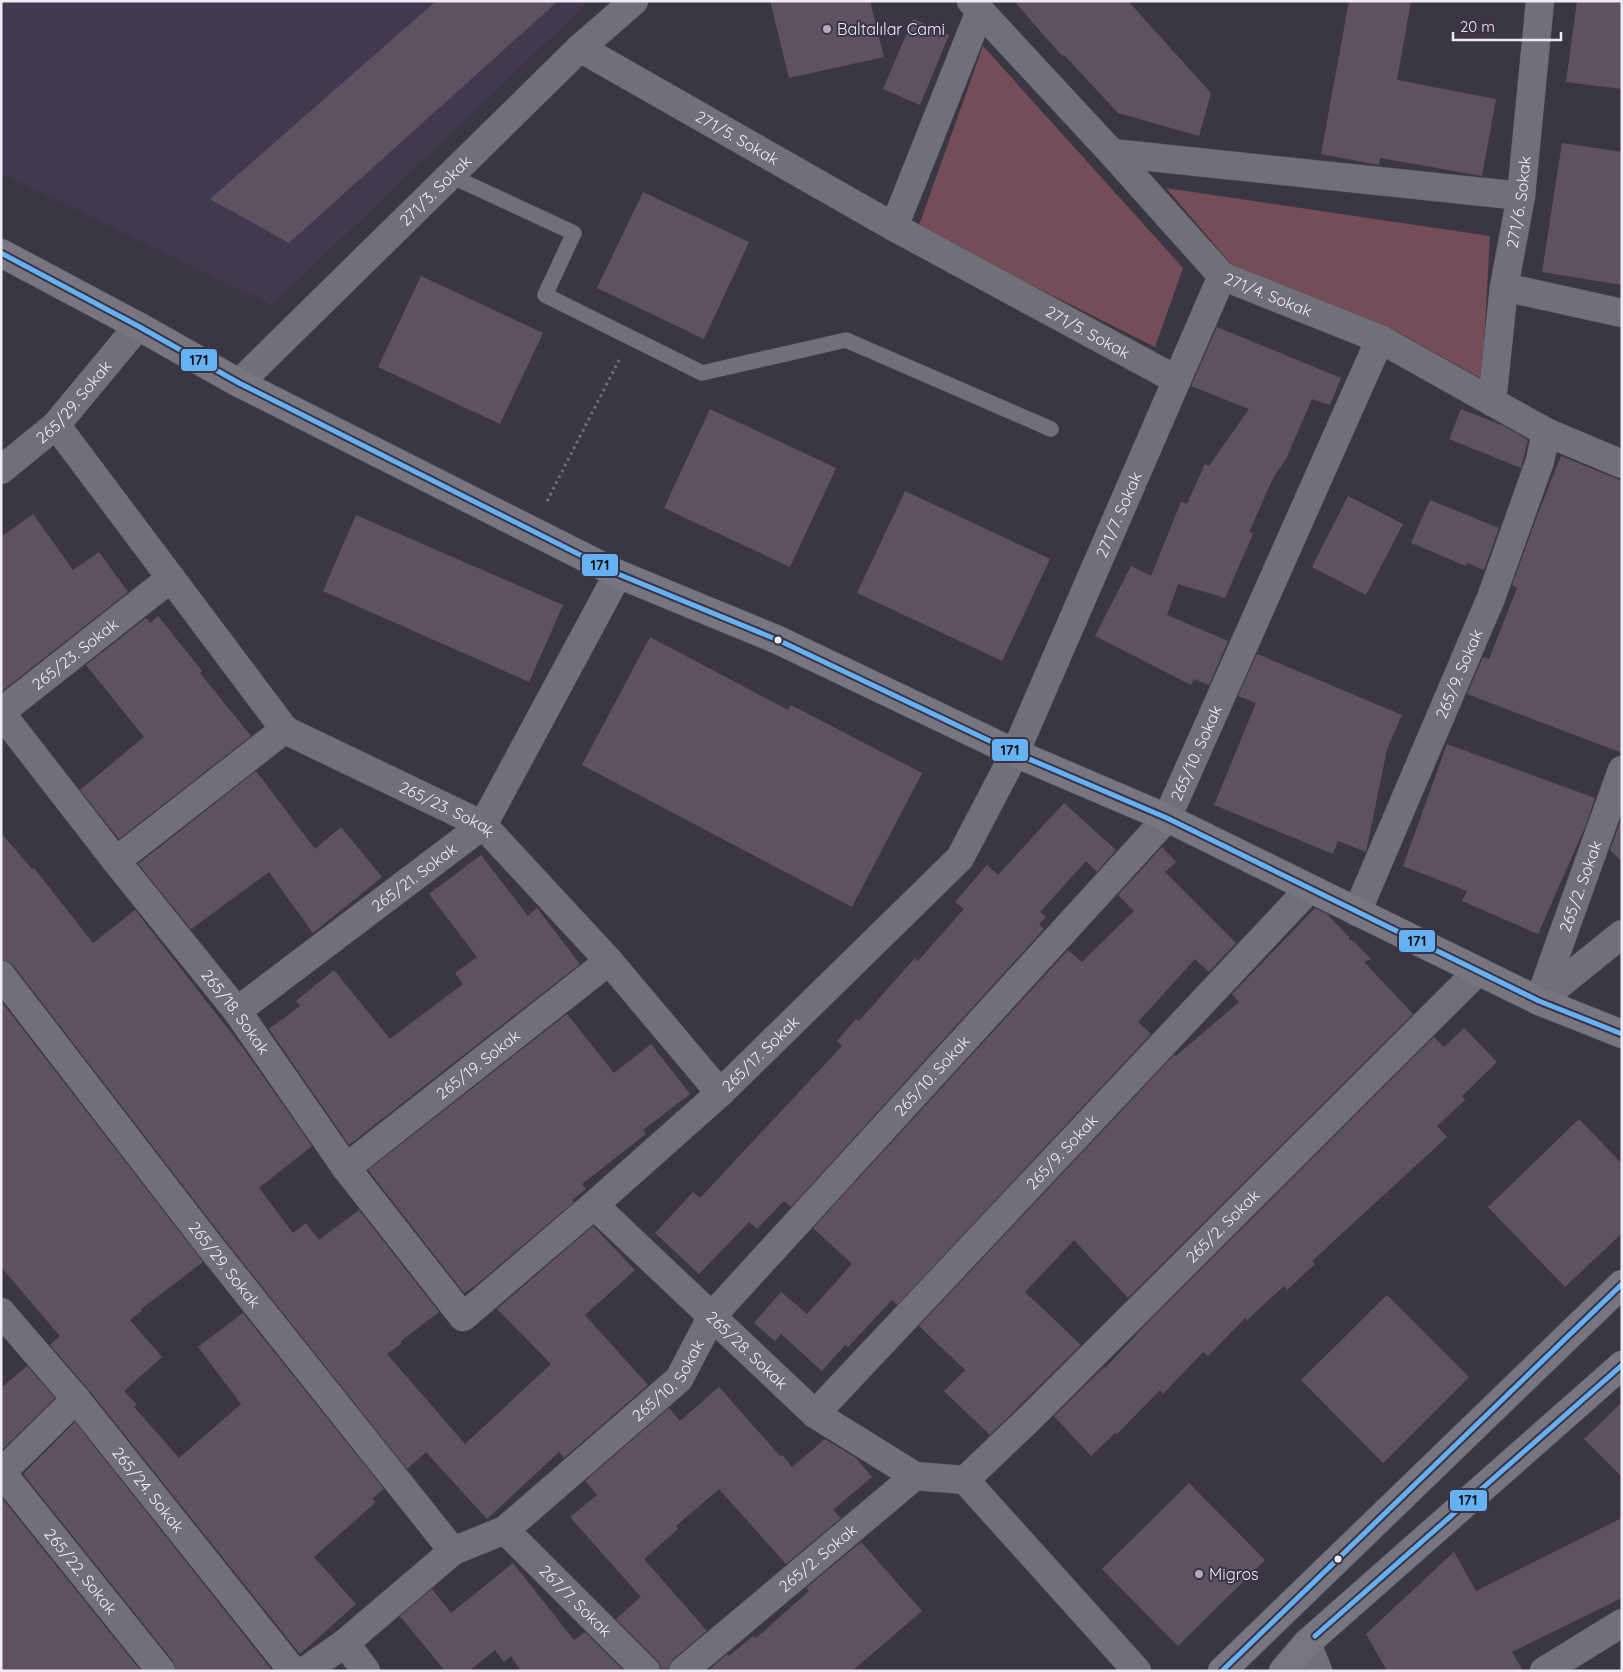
<svg xmlns="http://www.w3.org/2000/svg" width="1623" height="1672" viewBox="0 0 1623 1672" font-family="Quicksand,sans-serif">
<style>
.built{fill:#41394f}
.green{fill:#744d58}
.building{fill:#5f5260}
.lines{fill:none;stroke-linecap:round;stroke-linejoin:round}
.lane-casing{stroke:#58555e;stroke-width:16}
.street-casing{stroke:#58555e;stroke-width:29}
.secondary-casing{stroke:#58555e;stroke-width:29}
.path{stroke:#737179;stroke-width:3;stroke-dasharray:2.5 4;stroke-linecap:butt}
.lane{stroke:#716f77;stroke-width:15}
.street{stroke:#716f77;stroke-width:28}
.secondary{stroke:#767580;stroke-width:28}
.bus-1-casing{stroke:#3a3346;stroke-width:9}
.bus-1{stroke:#66b1f2;stroke-width:5}
.poi-dot{fill:#b0acb8;stroke:#3a3346;stroke-width:2}
.bus-dot{fill:#efebf7;stroke:#3a3346;stroke-width:2}
.labels{text-anchor:middle;stroke-width:4;stroke-linejoin:round;paint-order:stroke}
.poi-label{font-size:16px;fill:#efebf7;stroke:#3a3346;text-anchor:start}
.street-label{font-size:16px;fill:#efebf7;stroke:#3a3346}
.line-badge{stroke:#3a3346;stroke-width:2}
.pale-badge-label{font-size:14px;text-anchor:middle;font-weight:bold;fill:#111}
</style>
<rect width="100%" height="100%" fill="#3b3742"/>
<path class="built" d="M1,1H589L272,305L1,174Z"/>
<path class="green" d="M983,46L1183,268L1155,347L918,228Z
M1166,188L1490,236L1482,379L1396,331L1232,265Z"/>
<path class="building" d="M436,1H558L289,243L210,199Z
M770,1H870L884,57L789,78Z
M1014,1H1128L1211,93L1199,136L1118,113L1064,55L1062,56Z
M1349,1H1411L1397,80L1496,99L1482,176L1380,158L1379,165L1321,154Z
M1577,1H1622V89L1566,82Z
M913,19L949,35L920,105L883,89Z
M1562,143L1622,152V285L1542,272Z
M643,192L749,242L704,339L597,288Z
M421,276L543,333L500,424L378,367Z
M1217,327L1341,378L1330,405L1312,399L1286,459L1274,476L1249,532L1253,534L1225,598L1178,584L1167,615L1228,641L1209,685L1194,679L1191,685L1095,636L1131,566L1151,576L1181,502L1187,504L1205,464L1209,466L1249,409L1191,386Z
M710,409L836,468L790,567L664,508Z
M1461,409L1504,426L1528,440L1521,468L1449,439Z
M1561,456L1622,481V753L1467,694L1483,657L1489,659L1517,588L1512,585L1536,519Z
M905,491L1050,559L1002,661L857,593Z
M1348,496L1403,524L1366,595L1312,567Z
M1430,500L1499,528L1484,570L1467,563L1466,566L1411,543Z
M33,514L73,570L99,552L128,592L1,692V537Z
M356,515L563,605L529,682L323,591Z
M158,616L202,671L200,673L251,736L119,839L80,790L144,737L86,665L146,618L150,623Z
M650,637L788,710L791,705L922,773L852,907L582,765Z
M1257,654L1402,715L1387,749L1366,852L1338,841L1333,854L1214,805L1256,703L1238,696Z
M1447,744L1595,798L1586,825L1538,934L1462,901L1467,891L1403,866Z
M256,771L315,849L341,827L382,877L313,933L269,872L191,929L138,864Z
M1064,803L1116,850L1097,872L1086,861L1040,912L1046,917L1039,924L1044,929L791,1207L784,1201L757,1229L749,1222L699,1274L655,1233L693,1192L700,1198L842,1046L837,1041L856,1019L859,1021L915,958L918,961L964,909L955,902L987,865L998,875Z
M1622,817V862L1610,850Z
M1,833L32,869L34,868L93,943L135,910L243,1048L312,1146L259,1188L293,1233L306,1223L319,1240L359,1210L439,1312L401,1341L402,1343L387,1354L465,1444L551,1364L497,1309L593,1226L635,1270L585,1315L648,1385L564,1458L559,1452L487,1519L426,1452L407,1469L221,1235L13,965L7,961L1,960Z
M1162,847L1176,862L1165,872L1236,943L1209,972L1195,959L1138,1022L1151,1034L897,1305L892,1300L848,1347L845,1345L822,1371L781,1334L775,1341L754,1323L781,1292L807,1314L852,1264L813,1228L1068,950L1082,962L1134,911L1118,895Z
M481,855L528,916L537,908L580,964L349,1145L269,1029L300,1006L296,1001L334,970L390,1039L463,984L455,973L477,957L429,894Z
M1315,908L1327,914L1349,937V940L1353,941L1371,959L1364,962L1413,1014L1128,1298L1074,1240L1025,1292L1081,1345L990,1435L944,1391L965,1370L919,1326L1174,1055L1176,1056L1239,1002L1232,994Z
M1,1001L203,1262L141,1309L142,1311L130,1320L162,1357L124,1391L137,1405L134,1407L179,1458L241,1404L198,1347L243,1313L384,1489L372,1499L376,1502L314,1557L356,1604L300,1654L88,1389L50,1345L60,1336L1,1267Z
M567,1014L614,1073L651,1044L690,1094L643,1130L646,1134L582,1184L586,1189L572,1200L574,1202L475,1286L464,1293L368,1170Z
M1464,1028L1497,1062L1462,1096L1465,1100L1437,1126L1447,1137L1312,1261L1315,1264L1287,1290L1284,1286L1247,1320L1245,1318L1208,1356L1203,1352L1163,1394L1160,1390L1117,1434L1115,1433L1091,1456L1054,1416L1104,1367L1105,1368L1150,1320L1434,1037L1444,1047Z
M1579,1119L1622,1164V1233L1565,1287L1488,1207Z
M1387,1295L1469,1377L1383,1463L1301,1380Z
M27,1366L55,1398L1,1451V1388Z
M719,1387L780,1456L782,1455L792,1467L825,1439L856,1458L872,1477L833,1510L841,1518L786,1564L719,1489L676,1526L678,1529L644,1559L707,1631L673,1659L669,1665L668,1671H661V1666L657,1660L616,1619L641,1597L570,1517L597,1495L585,1481L669,1408L680,1421Z
M1622,1402V1477L1584,1439Z
M75,1422L271,1669L269,1671H176L173,1661L23,1474Z
M1189,1483L1265,1560L1178,1646L1102,1569Z
M1,1497L141,1671H1Z
M1622,1518V1598L1512,1652L1523,1671H1387L1366,1634L1454,1552L1476,1591Z
M861,1542L922,1611L852,1671H708L727,1654L729,1656L753,1636L756,1638L809,1591L806,1588Z
M513,1563L574,1640L585,1632L624,1671H521L511,1656L504,1662L495,1650L469,1671H445L400,1616L432,1589L451,1613Z"/>
<g class="lines">
<defs>
<path id="lane" d="M451,176L574,233L545,295L702,373L846,340L1051,429"/>
<g id="street">
<path id="s1" d="M971,1L1112,153L1222,276L1380,339L1546,432L1622,464"/>
<path id="s2" d="M580,48L894,227L1177,380"/>
<path d="M1112,153L1521,196"/>
<path d="M894,227L980,11"/>
<path d="M1504,287L1622,313"/>
<path id="s3" d="M239,383L580,48L634,1"/>
<path id="s4" d="M1492,402L1504,287L1521,196L1540,1"/>
<path id="s5" d="M56,425L285,730L483,825L609,961L720,1093"/>
<path id="s6" d="M1,470L56,425L138,326"/>
<path id="s7" d="M1,712L171,578"/>
<path id="s8" d="M1,713L116,861L237,1011L346,1168L463,1317L594,1205L720,1093L960,858L1015,753L1222,276"/>
<path d="M116,861L285,729"/>
<path id="s9" d="M1357,912L1491,598L1540,461L1546,432"/>
<path id="s10" d="M1,975L209,1245L453,1551"/>
<path id="s11" d="M1539,1001L1622,770"/>
<path d="M1539,1001L1622,934"/>
<path id="s12" d="M237,1011L483,825L618,574"/>
<path id="s13" d="M346,1168L609,961"/>
<path id="s14" d="M594,1205L815,1414L915,1476"/>
<path id="s15" d="M1,1312L76,1399L293,1671"/>
<path id="s16" d="M815,1414L1309,889"/>
<path d="M1,1473L76,1399"/>
<path id="s17" d="M2,1473L161,1671"/>
<path d="M965,1480L1137,1671"/>
<path id="s18" d="M505,1530L646,1671"/>
<path d="M345,1643L366,1671"/>
<path d="M1307,1643L1318,1671"/>
<path id="s19" d="M305,1671L345,1643L453,1551L505,1530L679,1379L712,1316L1167,818L1380,339"/>
<path id="s20" d="M683,1671L915,1476L965,1480L1030,1418L1478,971"/>
<path d="M1544,1671L1622,1623"/>
</g>
<path id="secondary" d="M1,253L138,326L239,383L618,574L778,640L1015,753L1167,818L1539,1001L1622,1034
M1222,1671L1622,1284
M1283,1671L1307,1643L1622,1365"/>
</defs>
<use href="#lane" class="lane-casing"/>
<use href="#street" class="street-casing"/>
<use href="#secondary" class="secondary-casing"/>
<path class="path" d="M547,501L619,360"/>
<use href="#lane" class="lane"/>
<use href="#street" class="street"/>
<use href="#secondary" class="secondary"/>
<defs>
<path id="bus-1" d="M1,253L138,326L239,383L618,574L778,640L1015,753L1167,818L1539,1001L1622,1034
M1315,1636L1622,1365
M1222,1671L1622,1284"/>
</defs>
<use href="#bus-1" class="bus-1-casing"/>
<use href="#bus-1" class="bus-1"/>
</g>
<g class="poi-dot">
<circle cx="827" cy="29" r="5"/>
<circle cx="1199" cy="1574" r="5"/>
</g>
<g class="bus-dot">
<circle cx="778" cy="640" r="4.5"/>
<circle cx="1338" cy="1559" r="4.5"/>
</g>
<g class="labels">
<g class="poi-label">
<text x="837" y="35">Baltalılar Cami</text>
<text x="1209" y="1580">Migros</text>
</g>
<g class="street-label">
<text dy="6" stroke="none"><textPath href="#s2" startOffset="181">271/5. Sokak</textPath></text>
<text dy="6" stroke="none"><textPath href="#s3" startOffset="275">271/3. Sokak</textPath></text>
<text dy="6" stroke="none"><textPath href="#s4" startOffset="202">271/6. Sokak</textPath></text>
<text dy="6" stroke="none"><textPath href="#s1" startOffset="422">271/4. Sokak</textPath></text>
<text dy="6" stroke="none"><textPath href="#s2" startOffset="582">271/5. Sokak</textPath></text>
<text dy="6" stroke="none"><textPath href="#s6" startOffset="100">265/29. Sokak</textPath></text>
<text dy="6" stroke="none"><textPath href="#s8" startOffset="1816">271/7. Sokak</textPath></text>
<text dy="6" stroke="none"><textPath href="#s7" startOffset="94">265/23. Sokak</textPath></text>
<text dy="6" stroke="none"><textPath href="#s9" startOffset="259">265/9. Sokak</textPath></text>
<text dy="6" stroke="none"><textPath href="#s19" startOffset="1294">265/10. Sokak</textPath></text>
<text dy="6" stroke="none"><textPath href="#s5" startOffset="562">265/23. Sokak</textPath></text>
<text dy="6" stroke="none"><textPath href="#s12" startOffset="222">265/21. Sokak</textPath></text>
<text dy="6" stroke="none"><textPath href="#s11" startOffset="122">265/2. Sokak</textPath></text>
<text dy="6" stroke="none"><textPath href="#s8" startOffset="380">265/18. Sokak</textPath></text>
<text dy="6" stroke="none"><textPath href="#s8" startOffset="1158">265/17. Sokak</textPath></text>
<text dy="6" stroke="none"><textPath href="#s13" startOffset="168">265/19. Sokak</textPath></text>
<text dy="6" stroke="none"><textPath href="#s19" startOffset="874">265/10. Sokak</textPath></text>
<text dy="6" stroke="none"><textPath href="#s16" startOffset="360">265/9. Sokak</textPath></text>
<text dy="6" stroke="none"><textPath href="#s20" startOffset="715">265/2. Sokak</textPath></text>
<text dy="6" stroke="none"><textPath href="#s10" startOffset="366">265/29. Sokak</textPath></text>
<text dy="6" stroke="none"><textPath href="#s14" startOffset="211">265/28. Sokak</textPath></text>
<text dy="6" stroke="none"><textPath href="#s19" startOffset="469">265/10. Sokak</textPath></text>
<text dy="6" stroke="none"><textPath href="#s15" startOffset="231">265/24. Sokak</textPath></text>
<text dy="6" stroke="none"><textPath href="#s20" startOffset="176">265/2. Sokak</textPath></text>
<text dy="6" stroke="none"><textPath href="#s17" startOffset="126">265/22. Sokak</textPath></text>
<text dy="6" stroke="none"><textPath href="#s18" startOffset="100">267/7. Sokak</textPath></text>
</g>
</g>
<g class="line-badge">
<rect x="180" y="348" width="38" height="24" rx="5" fill="#66b1f2"/>
<rect x="581" y="553" width="38" height="24" rx="5" fill="#66b1f2"/>
<rect x="991" y="738" width="38" height="24" rx="5" fill="#66b1f2"/>
<rect x="1398" y="929" width="38" height="24" rx="5" fill="#66b1f2"/>
<rect x="1449" y="1489" width="39" height="23" rx="5" fill="#66b1f2"/>
</g>
<g class="pale-badge-label">
<text x="199" y="365">171</text>
<text x="600" y="570">171</text>
<text x="1010" y="755">171</text>
<text x="1417" y="946">171</text>
<text x="1468" y="1505">171</text>
</g>
<rect width="1623" height="1672" fill="none" stroke="#efebf7" stroke-width="5"/>
<path d="M1453 32v8h108v-8" fill="none" stroke="#efebf7" stroke-width="2.5"/>
<text x="1460" y="32" font-size="15" fill="#efebf7" stroke="#3a3346" stroke-width="4" paint-order="stroke">20 m</text>
</svg>
